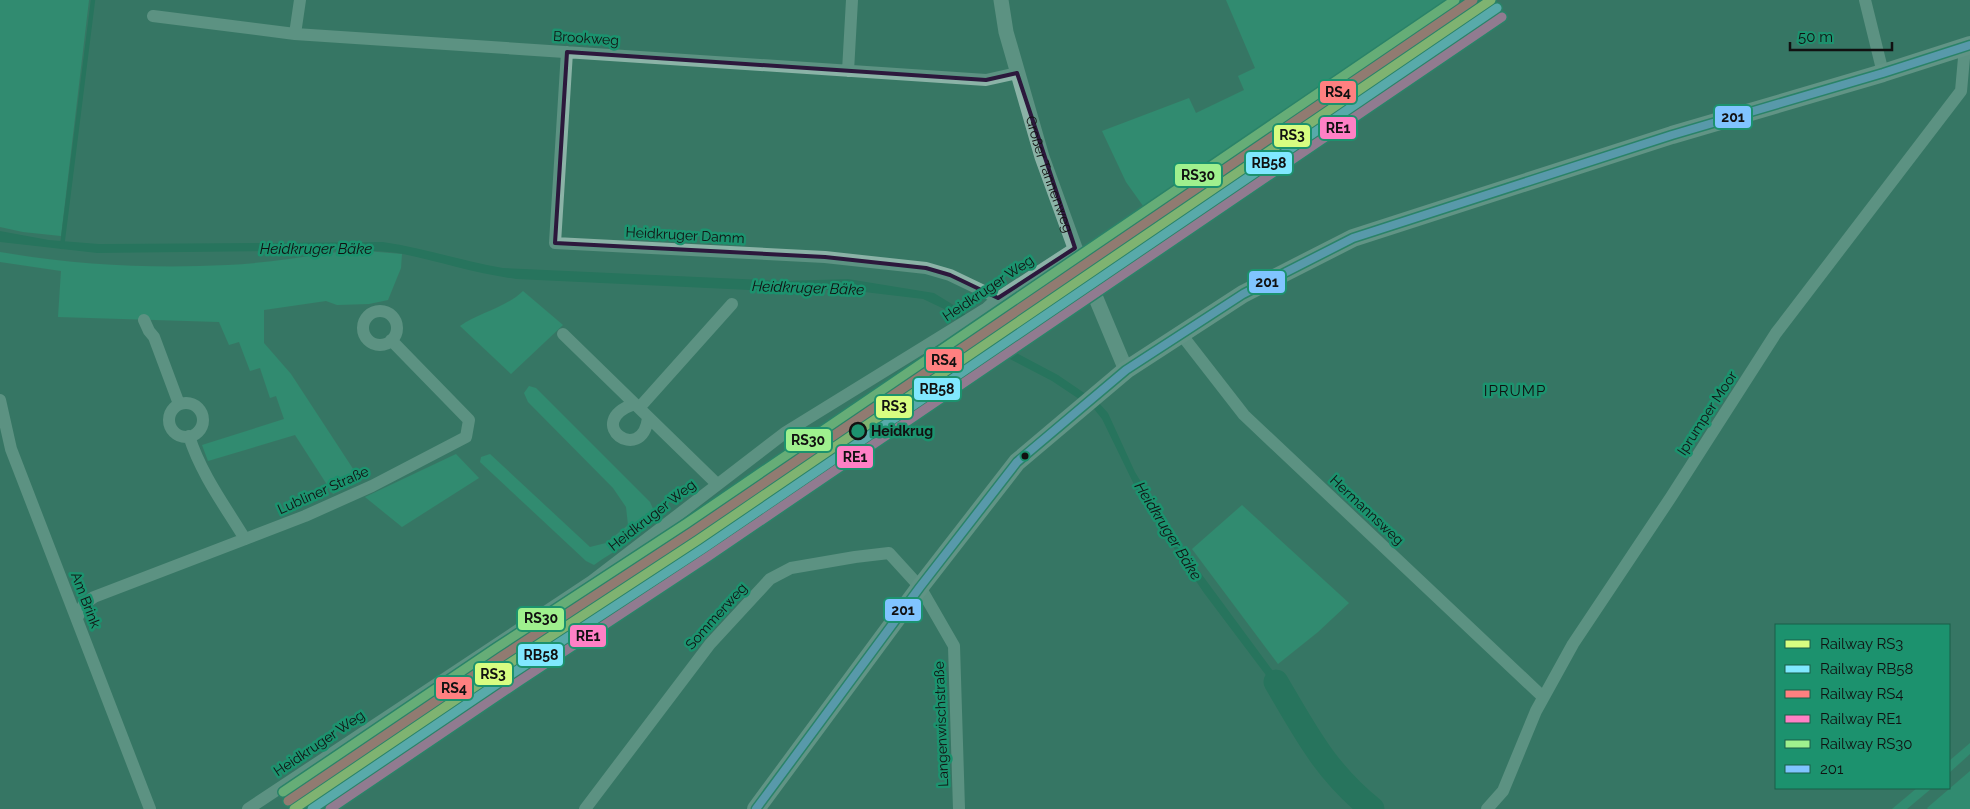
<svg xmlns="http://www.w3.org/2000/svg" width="1970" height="809" viewBox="0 0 1970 809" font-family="Raleway,sans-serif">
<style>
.green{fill:#2aa57e}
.water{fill:#167155}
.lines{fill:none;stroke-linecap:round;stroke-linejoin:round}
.stream{stroke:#167155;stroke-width:4.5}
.river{stroke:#167155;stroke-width:25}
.minor{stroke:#8bb3a7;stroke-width:12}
.tertiary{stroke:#8bb3a7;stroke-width:15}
.secondary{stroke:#94b8ae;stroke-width:18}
.bus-1-casing{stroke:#1c926e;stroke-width:11}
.bus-1{stroke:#80c4ff;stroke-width:8}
.rail-1-casing{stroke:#1c926e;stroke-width:12}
.rail-2-casing{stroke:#1c926e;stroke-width:12}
.rail-3-casing{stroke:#1c926e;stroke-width:12}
.rail-4-casing{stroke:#1c926e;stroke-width:12}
.rail-5-casing{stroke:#1c926e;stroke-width:12}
.rail-1{stroke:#d7fd81;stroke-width:9}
.rail-2{stroke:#80e8ff;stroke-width:9}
.rail-3{stroke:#ff8080;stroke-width:9}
.rail-4{stroke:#ff80c5;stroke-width:9}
.rail-5{stroke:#9ff08e;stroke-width:9}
.marked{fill:none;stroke:#2c183c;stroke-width:4;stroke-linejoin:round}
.stop-dot{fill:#1c926e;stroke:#111;stroke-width:2.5}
.bus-dot{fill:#111;stroke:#1c926e;stroke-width:2}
.labels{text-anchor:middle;stroke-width:5;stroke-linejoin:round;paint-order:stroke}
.street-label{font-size:14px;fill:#111;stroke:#1c926e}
.stop-label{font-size:14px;font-weight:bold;fill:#111;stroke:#1c926e;text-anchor:start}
.water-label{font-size:15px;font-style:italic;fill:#111;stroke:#1c926e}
.neighbourhood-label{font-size:15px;letter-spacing:1px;fill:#111;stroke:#1c926e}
.line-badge{stroke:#1c926e;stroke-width:2}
.pale-badge-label{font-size:14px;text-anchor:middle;font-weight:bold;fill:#111}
</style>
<rect width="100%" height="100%" fill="#377764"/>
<path class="green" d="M0,0H89L61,236L23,232L0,227Z
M1226,0H1475L1445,22L1151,217L1126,182L1102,131L1189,98L1196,113L1244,90L1238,76L1255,68Z
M354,250L402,254L401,268L388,300L369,304L337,305L326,301L264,310V343L291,374L361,481L333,494L295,435L208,461L202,445L284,419L276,396L270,398L260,368L250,371L239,342L229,345L219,322L58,317L61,271L0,262V252C75,265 152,269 228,265C270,263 312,255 354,250Z
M523,291L563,325L511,374L460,326C479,313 507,307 523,291Z
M529,386L536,388L650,502L655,513C649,533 612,552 594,565L586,561L480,462L481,457L490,454L590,547L606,543L628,525L626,507L613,488L528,402L524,393Z
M456,454L479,478L402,527L365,497Z
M1242,505L1349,603L1318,632L1278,664L1192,549Z
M1970,743V754L1949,773V761Z
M1970,771V809H1928L1927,808Z
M1917,788H1932L1907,809H1892Z"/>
<path class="water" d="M0,231L49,240L99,244L383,242C424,248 462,261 503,268L783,281L848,279L934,293L952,304L1009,349L1058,375L1099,403L1108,413L1135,472L1157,508L1183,549L1273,671L1293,711L1204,593L1142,501L1102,419L1094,409L1052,381L1000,354L944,309L923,299L847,290H749L516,279C478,274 441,262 403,254C387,251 370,251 354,250L97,253L0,242Z"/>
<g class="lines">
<path class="stream" d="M62,247L93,0"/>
<path class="river" d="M1276,682C1306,733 1325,771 1372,809"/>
<path class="minor" d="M1865,0L1883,73
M153,16L295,34L986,80L1017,73
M295,34L300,0
M567,52L555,243L825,257L926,268L950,275L998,298
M848,71L852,0
M363 328a17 17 0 1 1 34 0a17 17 0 1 1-34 0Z
M144,320L149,331L154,337L179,404
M563,334L717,484
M1181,334L1244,415L1543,697
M0,400L11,449L150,809
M169 420a17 17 0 1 1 34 0a17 17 0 1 1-34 0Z
M634,404C582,423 642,466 648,418
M639,408L732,304
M189,436C201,474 225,506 245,539
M77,618L84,604L94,597L305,516L372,486L466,437L469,420L391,340
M248,809L592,581L786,432L987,308L998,298L1075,248
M585,809L710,644L770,579L791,568L855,557L889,553L920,587L954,646L959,809
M1487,809L1503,791L1536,711L1573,644L1671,497L1776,333L1961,91L1965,47"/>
<path class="tertiary" id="s1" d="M1001,0L1006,32L1042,157L1075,248L1126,370"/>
<path class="secondary" d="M756,809L920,587L1017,462L1126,370L1243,294L1353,238L1672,135L1883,73L1970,45"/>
<defs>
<path id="bus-1" d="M756,809L920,587L1017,462L1126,370L1243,294L1353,238L1672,135L1883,73L1970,45"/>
</defs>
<use href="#bus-1" class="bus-1-casing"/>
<use href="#bus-1" class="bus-1"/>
<defs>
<path id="rail-1" d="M294,809L507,665L698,540L1491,0"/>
<path id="rail-2" d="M312,809L513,673L704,548L1497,8"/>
<path id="rail-3" d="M288,801L501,657L692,532L1473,0"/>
<path id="rail-4" d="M330,809L518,682L709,556L1502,17"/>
<path id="rail-5" d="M283,792L496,648L687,523L1455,0"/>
</defs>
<use href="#rail-1" class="rail-1-casing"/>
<use href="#rail-2" class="rail-2-casing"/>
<use href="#rail-3" class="rail-3-casing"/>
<use href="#rail-4" class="rail-4-casing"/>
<use href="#rail-5" class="rail-5-casing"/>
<use href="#rail-1" class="rail-1"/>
<use href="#rail-2" class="rail-2"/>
<use href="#rail-3" class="rail-3"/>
<use href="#rail-4" class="rail-4"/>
<use href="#rail-5" class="rail-5"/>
</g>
<path d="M0 0H1970V809H0ZM567,52L986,80L1017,73L1075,248L998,298L950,275L926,268L825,257L555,243Z" fill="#377764" fill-opacity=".55" fill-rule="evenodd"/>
<path class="marked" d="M567,52L986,80L1017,73L1075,248L998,298L950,275L926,268L825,257L555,243Z"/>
<circle class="stop-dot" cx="858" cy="431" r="8"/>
<circle class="bus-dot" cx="1025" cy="456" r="4.5"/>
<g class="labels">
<g class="street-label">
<text transform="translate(586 38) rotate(4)" y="5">Brookweg</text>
<text dy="5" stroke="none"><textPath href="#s1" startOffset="181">Großer Tannenweg</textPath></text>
<text transform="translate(685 235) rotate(3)" y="5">Heidkruger Damm</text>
<text transform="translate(988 288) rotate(-34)" y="5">Heidkruger Weg</text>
<text transform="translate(1707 413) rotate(-57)" y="5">Iprumper Moor</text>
<text transform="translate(323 490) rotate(-24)" y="5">Lubliner Straße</text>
<text transform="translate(1367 510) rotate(43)" y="5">Hermannsweg</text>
<text transform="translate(652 515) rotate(-38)" y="5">Heidkruger Weg</text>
<text transform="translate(86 600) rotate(69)" y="5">Am Brink</text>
<text transform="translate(716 616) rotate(-48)" y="5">Sommerweg</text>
<text transform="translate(941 724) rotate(-92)" y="5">Langenwischstraße</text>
<text transform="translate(319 743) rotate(-34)" y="5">Heidkruger Weg</text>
</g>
<g class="stop-label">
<text x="871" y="436">Heidkrug</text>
</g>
<g class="water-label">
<text x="316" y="254">Heidkruger Bäke</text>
<text transform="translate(808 288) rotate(2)" y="5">Heidkruger Bäke</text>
<text transform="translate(1168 531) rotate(58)" y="5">Heidkruger Bäke</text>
</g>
<g class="neighbourhood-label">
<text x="1515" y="396">IPRUMP</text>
</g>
</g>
<g class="line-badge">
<rect x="1319" y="80" width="38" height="24" rx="5" fill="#ff8080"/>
<rect x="1714" y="105" width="38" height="24" rx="5" fill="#80c4ff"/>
<rect x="1319" y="116" width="38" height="24" rx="5" fill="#ff80c5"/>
<rect x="1273" y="124" width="38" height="24" rx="5" fill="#d7fd81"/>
<rect x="1245" y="151" width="48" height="24" rx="5" fill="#80e8ff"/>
<rect x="1174" y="163" width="48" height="24" rx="5" fill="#9ff08e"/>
<rect x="1248" y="270" width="38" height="24" rx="5" fill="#80c4ff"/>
<rect x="925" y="348" width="38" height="24" rx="5" fill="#ff8080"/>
<rect x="913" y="377" width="48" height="24" rx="5" fill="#80e8ff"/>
<rect x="875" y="395" width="38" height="24" rx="5" fill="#d7fd81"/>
<rect x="785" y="428" width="47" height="24" rx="5" fill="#9ff08e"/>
<rect x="836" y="445" width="38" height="24" rx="5" fill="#ff80c5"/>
<rect x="884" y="598" width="38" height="24" rx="5" fill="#80c4ff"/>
<rect x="517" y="607" width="48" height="24" rx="5" fill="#9ff08e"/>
<rect x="569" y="624" width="38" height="24" rx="5" fill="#ff80c5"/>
<rect x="517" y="643" width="47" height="24" rx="5" fill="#80e8ff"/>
<rect x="474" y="662" width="39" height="24" rx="5" fill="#d7fd81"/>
<rect x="435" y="676" width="38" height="24" rx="5" fill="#ff8080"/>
</g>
<g class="pale-badge-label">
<text x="1338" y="97">RS4</text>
<text x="1733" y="122">201</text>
<text x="1338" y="133">RE1</text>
<text x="1292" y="140">RS3</text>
<text x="1269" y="168">RB58</text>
<text x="1198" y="180">RS30</text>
<text x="1267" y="287">201</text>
<text x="944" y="365">RS4</text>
<text x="937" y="394">RB58</text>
<text x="894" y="411">RS3</text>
<text x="808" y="445">RS30</text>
<text x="855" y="462">RE1</text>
<text x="903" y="615">201</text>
<text x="541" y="623">RS30</text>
<text x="588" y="641">RE1</text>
<text x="541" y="660">RB58</text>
<text x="493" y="679">RS3</text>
<text x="454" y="693">RS4</text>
</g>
<rect x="1775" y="624" width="175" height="165" fill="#1c926e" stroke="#185e49"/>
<rect x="1785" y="640" width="25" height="8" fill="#d7fd81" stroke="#185e49"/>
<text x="1820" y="649" font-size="15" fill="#111111">Railway RS3</text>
<rect x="1785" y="665" width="25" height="8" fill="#80e8ff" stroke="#185e49"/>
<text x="1820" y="674" font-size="15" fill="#111111">Railway RB58</text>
<rect x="1785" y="690" width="25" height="8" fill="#ff8080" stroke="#185e49"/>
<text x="1820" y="699" font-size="15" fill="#111111">Railway RS4</text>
<rect x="1785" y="715" width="25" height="8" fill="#ff80c5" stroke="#185e49"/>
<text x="1820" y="724" font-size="15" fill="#111111">Railway RE1</text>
<rect x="1785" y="740" width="25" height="8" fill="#9ff08e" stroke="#185e49"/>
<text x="1820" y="749" font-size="15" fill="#111111">Railway RS30</text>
<rect x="1785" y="765" width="25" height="8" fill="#80c4ff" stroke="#185e49"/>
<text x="1820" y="774" font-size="15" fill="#111111">201</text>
<path d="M1790 42v8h102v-8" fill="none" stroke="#111111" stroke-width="2.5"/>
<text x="1798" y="42" font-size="15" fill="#111111" stroke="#1c926e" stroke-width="4" paint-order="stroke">50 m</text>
</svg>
